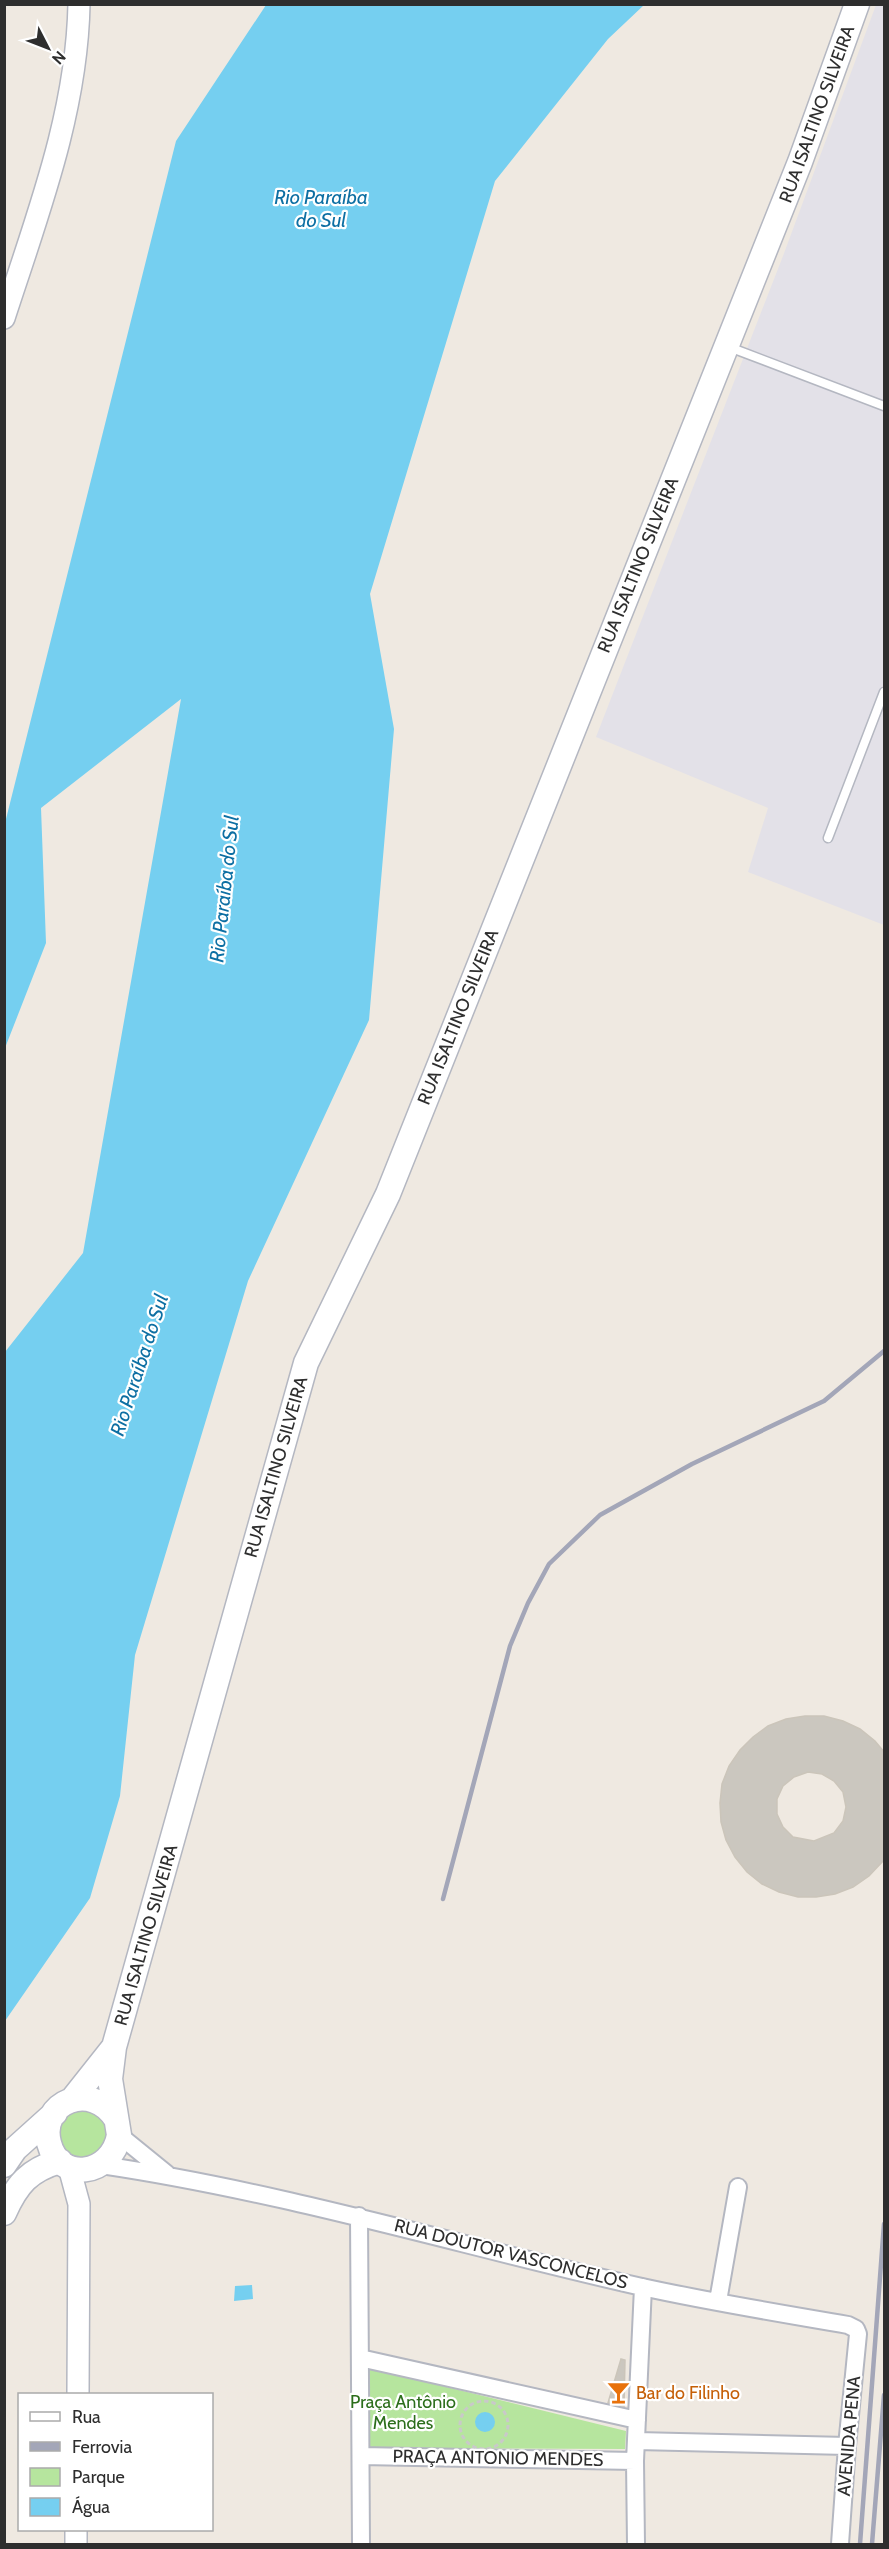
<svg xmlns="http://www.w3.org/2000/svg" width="889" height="2549" viewBox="0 0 889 2549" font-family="Cabin,sans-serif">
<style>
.industrial{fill:#e3e1e8}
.green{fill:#b6e59e}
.water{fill:#75cff0}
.building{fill:#cbc7bf;stroke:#cbc5ba;stroke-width:1.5;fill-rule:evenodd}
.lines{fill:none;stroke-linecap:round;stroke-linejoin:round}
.service-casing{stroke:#b4b7c1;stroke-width:11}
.minor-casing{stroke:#b4b7c1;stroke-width:20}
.tertiary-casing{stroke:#b4b7c1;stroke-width:24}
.secondary-casing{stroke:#b4b7c1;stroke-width:27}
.path{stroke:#c9c9c9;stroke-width:3;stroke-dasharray:4.5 3;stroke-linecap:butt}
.service{stroke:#fff;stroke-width:8}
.minor{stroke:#fff;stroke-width:16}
.tertiary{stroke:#fff;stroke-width:21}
.secondary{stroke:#fff;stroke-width:24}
.rail{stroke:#a3a6b8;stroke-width:4.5}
.labels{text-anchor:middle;stroke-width:4.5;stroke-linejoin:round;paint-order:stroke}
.street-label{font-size:18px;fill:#2e2e2e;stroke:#fff}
.food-label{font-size:18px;fill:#c56008;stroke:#fff;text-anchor:start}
.park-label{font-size:18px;fill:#2c6e1b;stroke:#fff}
.water-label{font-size:20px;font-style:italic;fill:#0d6fa3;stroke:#fff}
</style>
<rect width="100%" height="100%" fill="#efe9e1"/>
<path class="industrial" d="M876,5H884V925L748,872L768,808L596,737L783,256Z"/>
<path class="green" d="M73,2107L108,2116L106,2152L78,2161L63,2152L57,2127Z
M369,2368L626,2431L625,2449L366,2448Z"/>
<path class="water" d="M266,5H644L608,39L495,181L370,594L394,729L369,1020L248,1281L135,1655L120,1796L90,1898L5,2021V1352L83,1253L181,699L41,808L46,943L5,1048V823L176,141Z
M252,2285L253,2299L234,2301L235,2286Z
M475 2422a10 10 0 1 1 20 0a10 10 0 1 1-20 0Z"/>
<path class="building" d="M805,1716H824L843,1721L860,1729L875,1741L885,1753V1859L869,1876L853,1887L835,1894L816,1897H798L779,1892L762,1884L747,1872L735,1857L726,1840L721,1822L720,1803L722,1784L729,1766L740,1750L753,1737L768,1726L786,1719ZM808,1772L822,1774L834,1781L843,1792L846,1807L843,1821L834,1833L814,1841L793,1837L783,1827L777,1814V1799L783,1786L794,1777Z
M621,2359L625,2360L624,2406L608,2403Z"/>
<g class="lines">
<defs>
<path id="service" d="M729,347L884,406
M828,838L884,692"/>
<path id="minor" d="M119,2135L167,2174
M101,2165C284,2192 461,2246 642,2287C710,2302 779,2313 848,2325L856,2329L858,2334L847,2446L840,2544
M359,2216L361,2544
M718,2301L738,2187
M360,2358L637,2420
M637,2441L847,2446
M361,2456L635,2461
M636,2544L635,2461L643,2287"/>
<path id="tertiary" d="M4,318C37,216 77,113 79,4
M69,2167L79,2204L78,2394
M76,2544V2530"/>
<path id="secondary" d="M72,2100L114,2047
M116,2119C92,2080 38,2102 49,2143C59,2183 112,2176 119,2135L110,2079L114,2047L306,1363L388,1194L800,162L857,4
M4,2165L15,2149L55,2113
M4,2213C17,2184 29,2170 60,2161"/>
</defs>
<use href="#service" class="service-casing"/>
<use href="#minor" class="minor-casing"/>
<use href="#tertiary" class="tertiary-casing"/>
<use href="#secondary" class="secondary-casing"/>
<path class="path" d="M460 2425a24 24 0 1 1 48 0a24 24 0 1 1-48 0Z"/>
<use href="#service" class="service"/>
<use href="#minor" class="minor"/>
<use href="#tertiary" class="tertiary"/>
<use href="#secondary" class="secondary"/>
<path class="rail" d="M443,1899L510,1646L528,1603L549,1564L600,1515L692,1464L824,1401L884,1351
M860,2544L884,2224
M872,2544L884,2395"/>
</g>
<defs>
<symbol id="bar-bare" viewBox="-9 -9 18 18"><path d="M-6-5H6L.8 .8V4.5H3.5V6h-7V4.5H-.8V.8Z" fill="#e8710a" stroke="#fff" stroke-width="2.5" paint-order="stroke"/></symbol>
</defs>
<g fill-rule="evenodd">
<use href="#bar-bare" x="602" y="2376" width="33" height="33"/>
</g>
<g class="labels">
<g class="street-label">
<text transform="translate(817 114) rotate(-70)" y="6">RUA ISALTINO SILVEIRA</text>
<text transform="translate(638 565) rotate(-68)" y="6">RUA ISALTINO SILVEIRA</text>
<text transform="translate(458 1017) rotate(-68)" y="6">RUA ISALTINO SILVEIRA</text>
<text transform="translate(276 1467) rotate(-74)" y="6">RUA ISALTINO SILVEIRA</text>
<text transform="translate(146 1935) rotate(-74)" y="6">RUA ISALTINO SILVEIRA</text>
<text transform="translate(511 2254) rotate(14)" y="6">RUA DOUTOR VASCONCELOS</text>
<text transform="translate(849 2436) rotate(-85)" y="6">AVENIDA PENA</text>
<text transform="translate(498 2458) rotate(1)" y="6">PRAÇA ANTONIO MENDES</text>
</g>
<g class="food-label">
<text x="636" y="2399">Bar do Filinho</text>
</g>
<g class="park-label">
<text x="403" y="2408">Praça Antônio<tspan x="403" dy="21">Mendes</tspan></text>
</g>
<g class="water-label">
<text x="321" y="204">Rio Paraíba<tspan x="321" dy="23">do Sul</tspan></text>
<text transform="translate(224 889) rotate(-84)" y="7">Rio Paraíba do Sul</text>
<text transform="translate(139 1365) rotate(-72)" y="7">Rio Paraíba do Sul</text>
</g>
</g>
<rect width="889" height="2549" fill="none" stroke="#2e2e2e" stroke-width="12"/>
<rect x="18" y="2393" width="195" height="138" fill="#ffffff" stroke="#ababab" stroke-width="1.5"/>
<rect x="30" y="2412" width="30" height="9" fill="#ffffff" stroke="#ababab" stroke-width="1.5"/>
<text x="72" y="2423" font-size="18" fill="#2e2e2e">Rua</text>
<rect x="30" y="2442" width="30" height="9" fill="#a3a6b8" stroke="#ababab" stroke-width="1.5"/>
<text x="72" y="2453" font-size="18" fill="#2e2e2e">Ferrovia</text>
<rect x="30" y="2468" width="30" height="18" fill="#b6e59e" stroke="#ababab" stroke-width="1.5"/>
<text x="72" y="2483" font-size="18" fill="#2e2e2e">Parque</text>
<rect x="30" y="2498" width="30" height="18" fill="#75cff0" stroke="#ababab" stroke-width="1.5"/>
<text x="72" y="2513" font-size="18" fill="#2e2e2e">Água</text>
<g transform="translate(48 48) rotate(132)" stroke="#ffffff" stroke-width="4.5" paint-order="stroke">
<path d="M0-4.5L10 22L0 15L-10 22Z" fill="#2e2e2e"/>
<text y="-9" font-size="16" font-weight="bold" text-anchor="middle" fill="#2e2e2e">N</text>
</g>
</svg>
